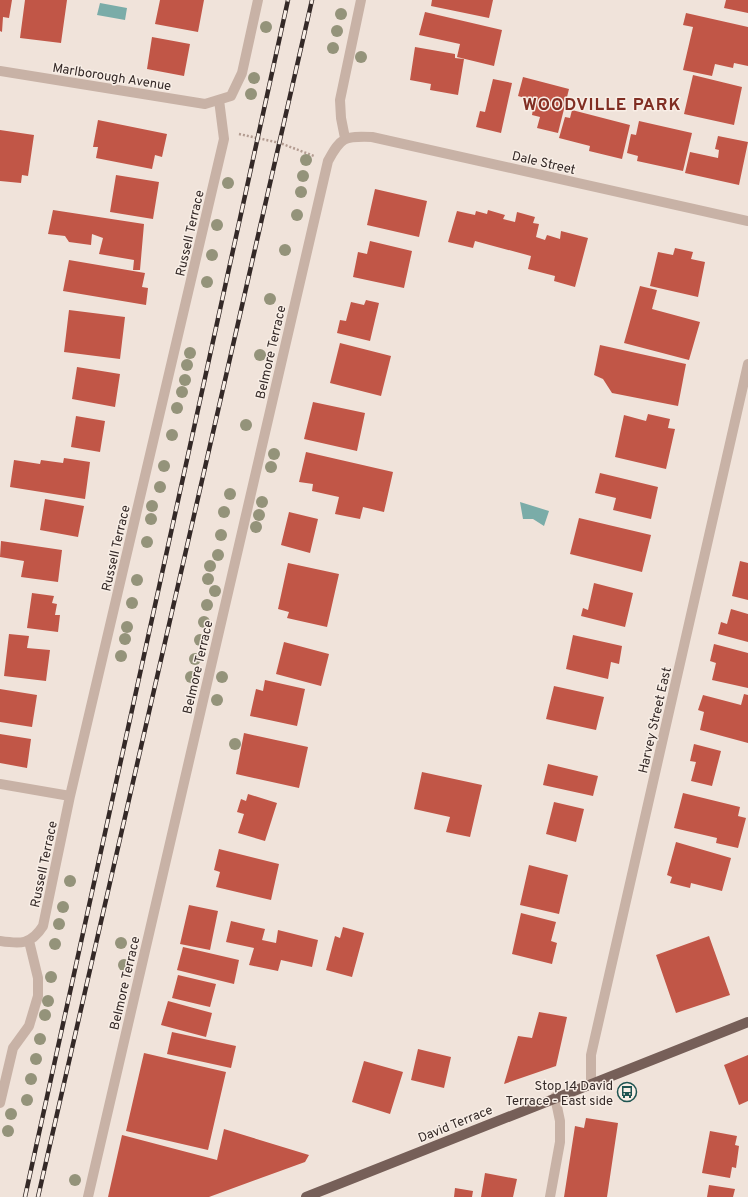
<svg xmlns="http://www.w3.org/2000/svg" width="748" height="1197" viewBox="0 0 748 1197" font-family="Overpass,sans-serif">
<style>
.water{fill:#7aaca8}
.building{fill:#c15647}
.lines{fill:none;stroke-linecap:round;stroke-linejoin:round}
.path{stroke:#b39c91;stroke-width:2.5;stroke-dasharray:2 2;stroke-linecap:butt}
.minor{stroke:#c8b2a6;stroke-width:10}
.major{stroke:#765f58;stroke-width:10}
.rail-casing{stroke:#342927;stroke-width:4.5}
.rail{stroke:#f8eee6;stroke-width:3;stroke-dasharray:9;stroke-linecap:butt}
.tree{fill:#94937a}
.labels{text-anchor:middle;stroke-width:3;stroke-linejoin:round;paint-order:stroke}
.street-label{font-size:13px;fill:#342927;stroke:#f8eee6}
.poi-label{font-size:13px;fill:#342927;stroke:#f8eee6;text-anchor:end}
.district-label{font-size:17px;font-weight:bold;letter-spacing:1px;fill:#802e23;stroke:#f8eee6}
</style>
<rect width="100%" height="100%" fill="#f0e3da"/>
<path class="water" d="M100,3L127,8L125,20L97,15Z
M520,502L549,511L544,526L533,519H523Z"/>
<path class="building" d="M0,0H12L9,18L3,17L2,32L0,31Z
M25,0H67L61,43L20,38Z
M160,0H204L198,32L155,24Z
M432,0H493L489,18L431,6Z
M726,0H748V13L724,8Z
M425,12L502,30L494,66L457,57L460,44L419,35Z
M686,13L748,27V66L734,63L733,68L715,64L712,76L683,70L693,27L683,25Z
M152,37L190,44L184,76L147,69Z
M415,47L455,54V58L464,59L458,95L430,90L431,84L410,80Z
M693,75L742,87L734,125L684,114Z
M523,77L569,89L558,133L537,128L540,117L532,115L533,109L526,107L528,99L518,96Z
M493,79L512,83L501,133L476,127L480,111L485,112Z
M572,110L630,125L622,159L589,151L590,146L559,138L565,117L570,118Z
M98,120L167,134L162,157L155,155L152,169L96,158L98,147H93Z
M639,121L692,133L683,171L637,161L638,156L627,153L631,134L636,135Z
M0,130L34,135L28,176L22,175L21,183L0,181Z
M718,136L748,142L739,185L685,173L690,152L718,158L719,150L715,149Z
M116,175L159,182L153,219L110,212Z
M375,189L427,201L419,237L367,225Z
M53,210L144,224L140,270H133L134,260L99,254L103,238L92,234L91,245L69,242L65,236L48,234Z
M488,210L505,215L503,219L515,222L517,212L535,217L533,223L539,224L536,237L545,240L547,235L560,239L561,231L588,238L575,287L554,281L555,276L528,269L531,256L475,241L473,248L448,242L457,211L475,215L476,211L487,214Z
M370,241L412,251L404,288L353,277L358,252L367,254Z
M675,248L693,252L691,259L705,262L698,297L650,286L658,252L673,255Z
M69,260L145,273L142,287L148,288L146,305L63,291Z
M640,286L657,290L652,309L700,322L689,360L624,343Z
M366,300L379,303L370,341L337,333L340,320L346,321L351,302L364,305Z
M69,310L125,317L120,359L64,352Z
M340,343L391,356L381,396L330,383Z
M600,345L686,364L678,406L612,393L603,379L594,375Z
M77,367L120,374L115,407L72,399Z
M313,402L365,413L357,451L304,439Z
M648,414L670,419L668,428L675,429L666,469L615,457L624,415L646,421Z
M76,416L105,421L100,452L71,447Z
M306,452L393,472L384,512L363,507L360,519L335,514L339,497L312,491L313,484L299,482Z
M64,458L90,462L85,499L10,487L14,460L40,464L41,460L63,463Z
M600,473L658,487L651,519L613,510L616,498L595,493Z
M45,499L84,506L78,537L40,530Z
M289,512L318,519L310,553L281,545Z
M579,518L651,535L642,572L570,554Z
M1,541L62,550L58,582L21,577L24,561L0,557Z
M740,561L748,563V600L732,596Z
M288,563L339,574L327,627L287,618L289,612L278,609Z
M594,583L633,593L625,627L581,616L583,608L588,610Z
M32,593L54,596L52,603L57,604L55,615H60L58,632L27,628Z
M731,609L748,614V642L718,634L721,622L727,624Z
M9,634L29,636L27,648L50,650L46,681L4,676Z
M573,635L622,646L619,664L611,662L608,679L566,669Z
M284,642L329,654L321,686L276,674Z
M714,644L748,653V688L712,680L716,663L710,661Z
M265,680L305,689L297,726L250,716L256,689L263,691Z
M554,686L604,697L596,730L546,719Z
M0,689L37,695L32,727L0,722Z
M744,694L748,695V743L700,730L704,712L698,710L703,695L741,705Z
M244,733L308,747L299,788L236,774Z
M0,734L31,739L27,768L0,763Z
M694,744L721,751L712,786L691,781L696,762L690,761Z
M548,764L598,776L593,796L543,785Z
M422,772L482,785L470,837L446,832L450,817L414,809Z
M683,793L740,807L738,816L746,818L738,848L716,843L717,838L674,828Z
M248,794L277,803L265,841L238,833L244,814L237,812L241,799L246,801Z
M554,802L584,809L576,842L546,834Z
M676,842L731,858L722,891L691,883L690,888L670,883L672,877L667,875Z
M219,849L279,864L271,900L216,887L220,872L214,870Z
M529,865L568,875L559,914L520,905Z
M189,905L218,911L210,950L180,944Z
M521,913L556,922L551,941L557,943L552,964L512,954Z
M231,921L265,929L262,940L276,943L278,930L318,940L312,967L281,960L278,971L249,965L254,948L226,942Z
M343,927L364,933L352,977L326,970L335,936L340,938Z
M709,936L730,995L676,1013L656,955Z
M183,947L239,960L234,984L177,970Z
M178,975L216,984L210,1007L172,998Z
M168,1001L212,1013L206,1037L161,1025Z
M539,1012L567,1017L556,1066L504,1084L518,1036L532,1038Z
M172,1032L236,1046L231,1068L167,1054Z
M418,1049L451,1057L444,1088L411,1080Z
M144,1053L226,1072L208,1150L126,1131Z
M748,1055V1101L739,1105L724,1065Z
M364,1061L403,1072L390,1114L352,1102Z
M586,1118L618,1123L607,1197H564L575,1126L584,1128Z
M224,1129L309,1155L305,1162L209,1197H108L122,1135L217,1160Z
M710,1131L737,1136L735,1145L739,1146L736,1168L732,1167L730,1178L702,1173Z
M485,1173L517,1179L513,1197H481Z
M709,1185L735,1189L733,1197H707Z
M455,1188L473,1191L472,1197H454Z"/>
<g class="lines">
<path class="path" d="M239,134L280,143L314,156"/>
<path class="minor" d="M0,71L205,104L231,96L242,73L258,0
M345,138L341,118L340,100L361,0
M0,784L70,796
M0,941C20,944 31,945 43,926L70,796L224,139L219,100
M591,1083V1055L748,364
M0,1103L13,1048L29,1026L38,996V978L29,941
M88,1197L328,161C341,137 344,136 372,137L748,221
M550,1197L560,1142V1121L555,1097"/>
<path class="major" d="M306,1197L748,1022"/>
<defs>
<path id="rail" d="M25,1197L288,0
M38,1197L312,0"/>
</defs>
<use href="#rail" class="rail-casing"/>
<use href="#rail" class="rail"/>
</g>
<g class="tree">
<circle cx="341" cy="14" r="6"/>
<circle cx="266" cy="27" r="6"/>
<circle cx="337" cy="31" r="6"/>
<circle cx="333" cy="48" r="6"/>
<circle cx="361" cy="57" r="6"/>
<circle cx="254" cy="78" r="6"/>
<circle cx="251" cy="94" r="6"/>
<circle cx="306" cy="160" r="6"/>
<circle cx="303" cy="176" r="6"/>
<circle cx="228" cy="183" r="6"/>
<circle cx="301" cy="192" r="6"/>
<circle cx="297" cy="215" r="6"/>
<circle cx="217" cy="225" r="6"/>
<circle cx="285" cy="250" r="6"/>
<circle cx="212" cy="255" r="6"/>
<circle cx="207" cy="282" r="6"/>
<circle cx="270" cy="299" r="6"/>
<circle cx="190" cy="353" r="6"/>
<circle cx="260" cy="355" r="6"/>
<circle cx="187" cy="365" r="6"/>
<circle cx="185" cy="380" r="6"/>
<circle cx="182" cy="392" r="6"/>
<circle cx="177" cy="408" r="6"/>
<circle cx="246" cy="425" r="6"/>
<circle cx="172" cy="435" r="6"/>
<circle cx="274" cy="454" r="6"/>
<circle cx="164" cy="466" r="6"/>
<circle cx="271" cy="467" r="6"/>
<circle cx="160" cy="487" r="6"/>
<circle cx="230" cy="494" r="6"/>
<circle cx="262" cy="502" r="6"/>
<circle cx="152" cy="506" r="6"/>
<circle cx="224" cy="512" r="6"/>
<circle cx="259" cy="515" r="6"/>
<circle cx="151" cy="519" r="6"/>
<circle cx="256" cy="527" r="6"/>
<circle cx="221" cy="535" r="6"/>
<circle cx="147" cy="542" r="6"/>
<circle cx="218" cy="555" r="6"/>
<circle cx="210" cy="566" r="6"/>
<circle cx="208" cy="579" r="6"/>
<circle cx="137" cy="580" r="6"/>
<circle cx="215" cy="591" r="6"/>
<circle cx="132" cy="603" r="6"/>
<circle cx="207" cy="605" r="6"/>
<circle cx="204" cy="622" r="6"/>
<circle cx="127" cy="627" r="6"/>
<circle cx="125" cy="639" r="6"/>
<circle cx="200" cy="640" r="6"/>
<circle cx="121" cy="656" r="6"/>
<circle cx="195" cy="659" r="6"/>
<circle cx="191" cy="677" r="6"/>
<circle cx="222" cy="677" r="6"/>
<circle cx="217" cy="700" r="6"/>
<circle cx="235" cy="744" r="6"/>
<circle cx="70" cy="881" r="6"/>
<circle cx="63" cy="907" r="6"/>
<circle cx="59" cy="924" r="6"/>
<circle cx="121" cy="943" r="6"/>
<circle cx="55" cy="944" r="6"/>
<circle cx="124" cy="965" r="6"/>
<circle cx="51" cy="977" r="6"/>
<circle cx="48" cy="1001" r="6"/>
<circle cx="45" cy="1015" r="6"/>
<circle cx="40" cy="1039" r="6"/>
<circle cx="36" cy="1059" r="6"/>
<circle cx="31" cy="1079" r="6"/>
<circle cx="27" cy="1100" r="6"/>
<circle cx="11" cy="1114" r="6"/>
<circle cx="8" cy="1131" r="6"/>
<circle cx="75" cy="1180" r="6"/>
</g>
<defs>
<symbol id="bus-ring" viewBox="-11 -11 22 22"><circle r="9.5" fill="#f8eee6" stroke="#1e5451" stroke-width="1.5"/><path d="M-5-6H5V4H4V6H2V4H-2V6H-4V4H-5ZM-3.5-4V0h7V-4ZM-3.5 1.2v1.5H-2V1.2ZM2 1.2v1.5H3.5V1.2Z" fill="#1e5451"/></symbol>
</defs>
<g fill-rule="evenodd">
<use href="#bus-ring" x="616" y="1081" width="22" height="22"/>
</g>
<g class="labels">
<g class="street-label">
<text transform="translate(112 76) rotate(9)" y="5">Marlborough Avenue</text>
<text transform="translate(544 162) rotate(13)" y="5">Dale Street</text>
<text transform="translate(189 233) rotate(-77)" y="5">Russell Terrace</text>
<text transform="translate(270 352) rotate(-77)" y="5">Belmore Terrace</text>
<text transform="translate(115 548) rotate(-77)" y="5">Russell Terrace</text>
<text transform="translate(197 667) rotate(-77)" y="5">Belmore Terrace</text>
<text transform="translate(654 720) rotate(-77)" y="5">Harvey Street East</text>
<text transform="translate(43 864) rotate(-78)" y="5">Russell Terrace</text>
<text transform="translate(124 983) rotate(-77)" y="5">Belmore Terrace</text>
<text transform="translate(455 1123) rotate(-22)" y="5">David Terrace</text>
</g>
<g class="poi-label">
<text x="613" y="1090">Stop 14 David<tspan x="613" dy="15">Terrace - East side</tspan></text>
</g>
<g class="district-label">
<text x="602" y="110">WOODVILLE PARK</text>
</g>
</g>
</svg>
